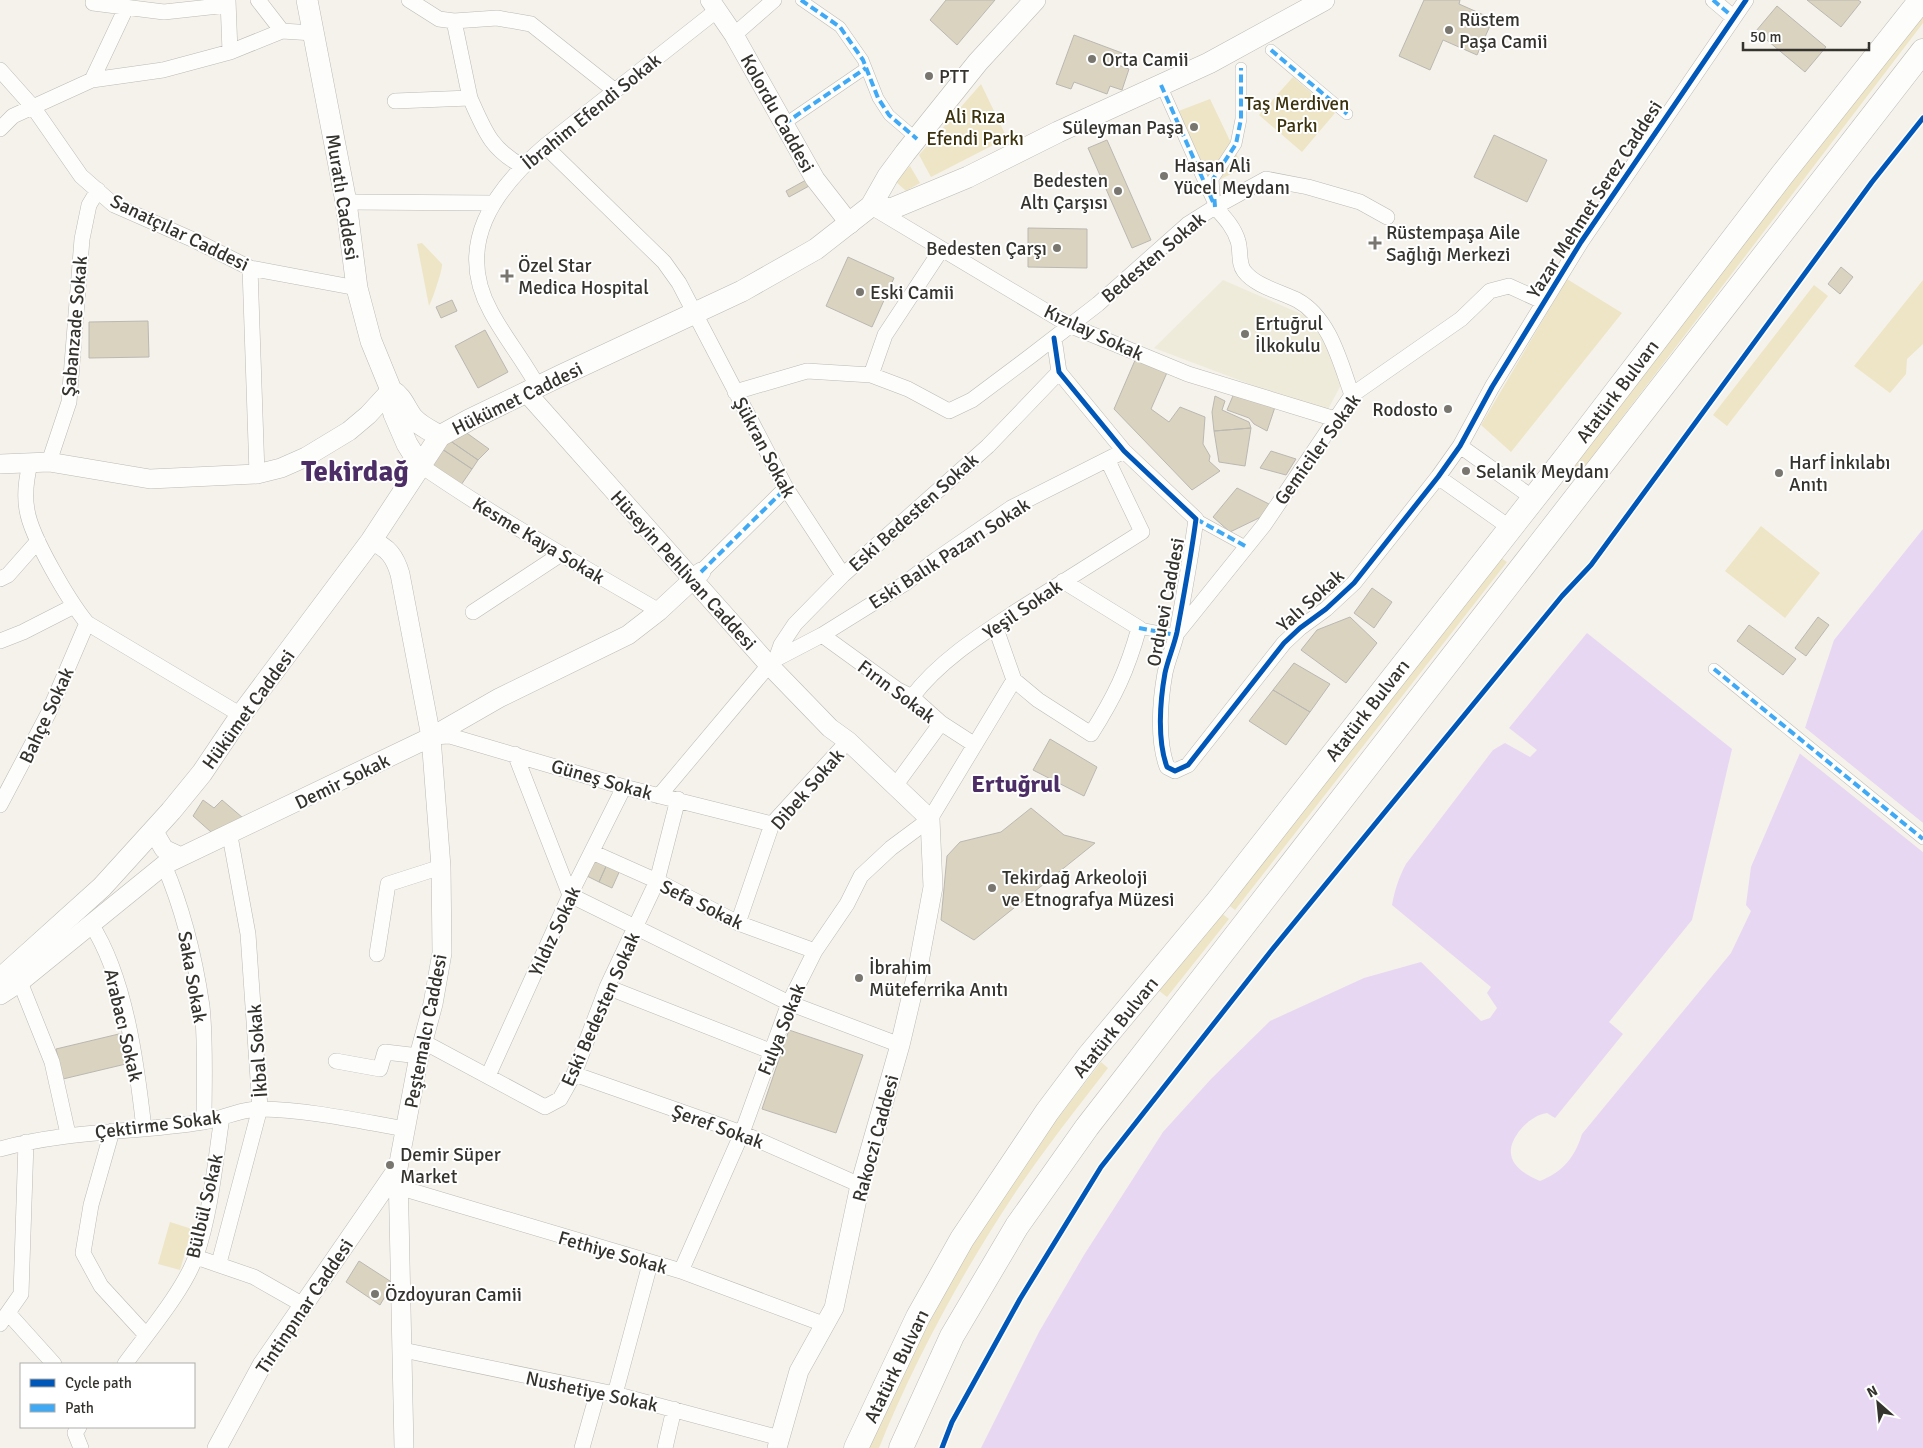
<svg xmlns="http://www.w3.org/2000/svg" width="1923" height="1448" viewBox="0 0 1923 1448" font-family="Signika,sans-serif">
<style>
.built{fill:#efebda}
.green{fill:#eee5c6}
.water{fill:#e7d7f3}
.pier{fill:#f4f2ea}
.building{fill:#d9d3c0;stroke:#bab8b2}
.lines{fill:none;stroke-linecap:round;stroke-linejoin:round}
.pedestrian-casing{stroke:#bcbab4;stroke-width:12}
.minor-casing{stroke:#bcbab4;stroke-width:16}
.tertiary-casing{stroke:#bcbab4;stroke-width:20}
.secondary-casing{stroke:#bcbab4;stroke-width:22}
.primary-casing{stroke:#bcbab4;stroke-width:25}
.pedestrian{stroke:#fdfdfc;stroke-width:11}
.minor{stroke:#fdfdfc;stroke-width:15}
.tertiary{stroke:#fdfdfc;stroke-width:19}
.secondary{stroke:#fdfdfc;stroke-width:21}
.primary{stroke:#fdfdfc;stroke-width:24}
.quiet{stroke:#3fa9f5;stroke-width:4;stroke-dasharray:8 4;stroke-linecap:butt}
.cycleway-casing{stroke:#fff;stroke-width:8}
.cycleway{stroke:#0057b8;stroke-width:5}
.poi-dot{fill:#78766f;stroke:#fff;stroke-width:2}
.labels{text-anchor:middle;stroke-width:4;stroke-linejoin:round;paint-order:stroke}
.poi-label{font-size:19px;fill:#35332d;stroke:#fff;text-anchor:start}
.park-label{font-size:19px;fill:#3c320d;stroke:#fff}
.street-label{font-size:19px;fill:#35332d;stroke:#fff}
.district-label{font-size:24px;font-weight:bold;fill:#4c2d66;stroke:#fff}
.town-label{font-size:29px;font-weight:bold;fill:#4c2d66;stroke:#fff}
</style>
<rect width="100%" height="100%" fill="#f4f2ea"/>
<path class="built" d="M1223,280L1315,320L1343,381L1326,413L1154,348Z"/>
<path class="green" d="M1923,9V23L1579,474L1572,468Z
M1293,77L1335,113L1302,152L1259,115Z
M981,84L1007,138L931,177L919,155Z
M1210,99L1243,168L1209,185L1176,112Z
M910,166L920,183L906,191L895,181Z
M422,243L442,264C443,269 432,301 429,306L417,244Z
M1567,279L1622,313L1511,452L1481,425Z
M1923,280V344L1907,359L1906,374L1890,393L1854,366Z
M1814,285L1828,296L1727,426L1713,415Z
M1761,526L1820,573L1785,618L1725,571Z
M1498,556L1507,562L1235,910L1226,903Z
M1220,912L1229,919L1167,997L1158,990Z
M1101,1062L1108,1068C1076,1109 1044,1150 1015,1193C963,1271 914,1361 879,1448H868L907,1364L970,1247L1054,1123Z
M170,1222L192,1229L180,1270L158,1264Z"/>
<path class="water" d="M1923,529V823L1805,728L1834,640Z
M1587,633L1732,749L1692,920L1609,1022L1623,1034L1555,1118L1547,1113C1536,1115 1528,1121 1521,1129C1500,1154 1514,1170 1540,1181C1563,1172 1575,1157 1582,1134L1731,953L1751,911L1746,905L1751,867L1800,753L1923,852V1448H981L1039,1332L1084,1255L1163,1132L1211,1079L1270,1021L1364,978L1421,962L1481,1021L1490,1018L1497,1008L1487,993L1491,987L1392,905C1395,889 1399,877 1406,864L1493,750L1505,743L1530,757L1537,750L1509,728Z"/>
<path class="pier" d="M1803,726L1923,823V825L1803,730Z
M1802,751L1923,849V852L1798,752Z"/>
<path class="building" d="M946,0H995L957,45L930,20Z
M1424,0H1460L1459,4L1493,19L1477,55L1443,40L1430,70L1399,56Z
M1807,0H1858L1861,2L1841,27Z
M1777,6L1826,47L1805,72L1756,31Z
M1074,35L1122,53L1118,65L1129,69L1122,90L1110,86L1107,94L1074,82L1071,89L1056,84Z
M1494,135L1547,160L1527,202L1474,177Z
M1107,140L1151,240L1132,248L1088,148Z
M806,180L809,186L789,197L786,191Z
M1028,228L1087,229V268L1028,267Z
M848,257L894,278L872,327L826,306Z
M1841,267L1853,277L1840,294L1828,284Z
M452,300L457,311L441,318L436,307Z
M148,321L149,357L89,358V322Z
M485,330L508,372L478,388L455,346Z
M1136,358L1169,368L1151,409L1169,422L1180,407L1205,417L1203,444L1210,456L1209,461L1220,471L1192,490L1114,409Z
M1235,391L1276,404L1267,431L1254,424L1249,418L1227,410Z
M1215,396L1225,401L1222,410L1249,422L1251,428L1214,431L1212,412Z
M1251,428L1245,466L1219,462L1214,431Z
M464,431L489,449L478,460L449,440Z
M449,440L478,460L472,469L442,449Z
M442,449L472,469L461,485L432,465Z
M1271,451L1296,459L1286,475L1260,468Z
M1237,488L1269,504L1261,517L1230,532L1213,517Z
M1372,588L1392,602L1374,628L1354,613Z
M1350,617L1377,643L1346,683L1301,650L1317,630Z
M1818,617L1829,625L1806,656L1795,648Z
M1749,625L1796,659L1783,675L1737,641Z
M1294,663L1330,684L1310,712L1273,690Z
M1273,690L1310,712L1286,745L1249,721Z
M1050,739L1097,767L1084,796L1033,770Z
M203,800L214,808L222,800L243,818L211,832L193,816Z
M1031,808L1064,835L1095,843L974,940L941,920L947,856L960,842L1001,832Z
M593,856L608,862L599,882L585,875Z
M608,862L621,868L612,888L599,882Z
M789,1030L863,1055L836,1133L762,1109Z
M123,1033L130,1063L63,1079L56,1049Z
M359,1261L393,1283L380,1305L346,1282Z"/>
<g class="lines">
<defs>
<path id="pedestrian" d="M801,0L840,27L863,60L878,98L889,115L917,139
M1271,50L1347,114
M1161,85L1212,200
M784,124L866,68
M1215,207L1213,179L1236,144L1241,119V68
M1196,519L1247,547
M1139,628L1176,635
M1714,669L1923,839"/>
<path id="minor" d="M228,0L230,52
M258,0L282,31
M409,0L439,19L454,21L497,18L531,24L614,90
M1713,0L1733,17
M93,3L164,12L228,5
M454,21L470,98
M734,35L774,0
M0,70L33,107L81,176L114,205L196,241L250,268L357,288
M92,80L126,8
M395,101L470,98C485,131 490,148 522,166
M0,129L13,116L92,80L163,70L230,52L282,31L313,33
M545,146L664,262L679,283L786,488L843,575
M346,202L492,203
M1215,207C1224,217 1234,227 1238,241C1241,250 1238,263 1244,271C1255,286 1281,292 1297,300C1330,318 1340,362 1352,395
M875,209L1069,325L1188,374L1335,419
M250,268L257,474
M1054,338L1059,372L1124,451L1196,519C1191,557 1184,594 1177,632C1174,646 1168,659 1165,673C1160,701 1157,740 1167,767L1175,771L1188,765L1284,643L1300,628L1326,609L1354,583L1438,477L1460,446L1492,387L1581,242L1746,0
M871,375L885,335L941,250
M538,387C524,361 505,338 491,312C454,245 494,190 545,146L716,11
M735,392L807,371L871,375L908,389L949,411L972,400L1032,355L1098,304L1188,224L1215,207L1266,179L1308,187L1360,202L1387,217
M1460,446L1533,498
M49,462L69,402L82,239L89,205L98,190
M30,464C26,480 24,494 27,510C31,537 69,601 87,623L241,715
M420,465C497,518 578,564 659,611
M1438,477L1509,527
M701,572L786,488
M0,579L8,575L38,541
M473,612L561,554
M995,626L1014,680L1038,700L1091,734C1115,696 1127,671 1139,628L1063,581
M1178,632L1264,525L1352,395L1461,319L1490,291L1509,286L1544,302
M822,635L898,690L912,697L941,723L975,745
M0,641L23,632L74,606
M776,659L822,635L904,584L937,559L1011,508L1124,451
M776,659L781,645L795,624L843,575L988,446L1059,372
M912,697C940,660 982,634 1020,609C1061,583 1102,557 1142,532L1108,461
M431,737L450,736L624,787L772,824
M515,754L570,895L789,1003L900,1045
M895,786L941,723
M659,796L769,665
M0,805L48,714L87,623
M592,852L657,881L738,923L815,951
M164,865C183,909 195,959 202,1006C206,1044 204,1084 204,1122
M738,923L772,824L848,741
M91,924C126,978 137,1066 144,1129
M377,954L388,884L441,867
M20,982L52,1062L68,1134
M607,987L770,1051
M422,1041L545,1107L560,1099L574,1074L607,987L657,881L678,799
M336,1061L380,1069L385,1052L419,1056
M574,1074L742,1133L860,1185
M488,1076L570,895L624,787
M112,1131L91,1205L83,1253L101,1286L146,1335
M0,1149C67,1130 135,1133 203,1122C222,1119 243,1108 262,1109C310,1110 359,1121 406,1129
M398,1187L681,1271L826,1325
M196,1257L254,1277L305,1306
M219,1263L260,1108L248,934L230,836
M681,1271L742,1133L789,1003L815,951L847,904L861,876L891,848L930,819L1014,680
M9,1314L54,1364
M0,1324L21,1294L26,1142
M403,1350L615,1394L780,1438
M125,1364C146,1335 185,1289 196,1256C211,1212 215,1163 222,1117
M615,1394L650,1264
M79,1427L75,1433L81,1448
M582,1448L598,1391
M665,1448L674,1409"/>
<path id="tertiary" d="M710,0L734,35L815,179L850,224
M526,392L769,665L830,728L848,741L930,819L933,887L917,973L900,1045L860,1185L834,1308L799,1371L777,1448
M0,464L49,462L150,479L257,474L281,468L306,457L349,431L368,415L391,390
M371,541C388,547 395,557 400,574L431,737L441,867L442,953L433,1004L419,1056L398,1168L404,1448
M154,832L164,849L179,856
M0,995L20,982L164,865L431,737L499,698L628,635L659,611L701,572
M217,1448L262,1365L398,1168"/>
<path id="secondary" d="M307,0L346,202L357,288L371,341L391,390V403L394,414L407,444L420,465
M871,206L891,209L968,177L1058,132L1209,63L1324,0
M391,390C403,397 405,408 413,418C420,426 431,431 440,436
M0,979L102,887L171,811L202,773L241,715L371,541L440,436L469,420L562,375L742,291L816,249L871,206L888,176L905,153L978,62L1035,0"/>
<path id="primary" d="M856,1448L918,1317L962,1239L1047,1112L1089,1056L1218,901L1567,456L1782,175L1921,0
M901,1448L952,1336L1017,1226L1087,1127L1923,51"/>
</defs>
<use href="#pedestrian" class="pedestrian-casing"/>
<use href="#minor" class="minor-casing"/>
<use href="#tertiary" class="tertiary-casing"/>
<use href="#secondary" class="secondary-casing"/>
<use href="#primary" class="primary-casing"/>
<use href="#pedestrian" class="pedestrian"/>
<use href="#minor" class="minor"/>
<use href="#tertiary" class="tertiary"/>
<use href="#secondary" class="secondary"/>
<use href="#primary" class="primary"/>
<path class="quiet" d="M801,0L840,27L863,60L878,98L889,115L917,139
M1713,0L1733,17
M1271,50L1347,114
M1161,85L1213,202
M784,124L866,68
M1215,207L1213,179L1236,144L1241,119V68
M1196,519L1247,547
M701,572L786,488
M1139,628L1176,635
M1714,669L1923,839"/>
<defs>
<path id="cycleway" d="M1054,338L1059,372L1124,451L1196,519C1191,557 1184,594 1177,632C1174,646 1168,659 1165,673C1160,701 1157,740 1167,767L1175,771L1188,765L1284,643L1300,628L1326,609L1354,583L1438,477L1460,446L1492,387L1581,242L1746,0
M942,1448L952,1422L1020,1299L1101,1167L1271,951L1562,596L1591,565L1872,182L1923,118"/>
</defs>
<use href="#cycleway" class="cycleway-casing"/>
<use href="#cycleway" class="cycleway"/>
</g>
<g class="poi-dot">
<circle cx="1449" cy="30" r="5"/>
<circle cx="1092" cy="59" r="5"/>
<circle cx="929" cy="76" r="5"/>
<circle cx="1194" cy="127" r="5"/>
<circle cx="1164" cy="176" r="5"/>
<circle cx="1118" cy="191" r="5"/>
<path d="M1372.5 235.5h5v5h5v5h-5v5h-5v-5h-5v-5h5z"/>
<circle cx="1057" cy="248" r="5"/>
<path d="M504.5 268.5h5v5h5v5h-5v5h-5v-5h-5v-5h5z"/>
<circle cx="860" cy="292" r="5"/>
<circle cx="1245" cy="334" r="5"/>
<circle cx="1448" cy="409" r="5"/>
<circle cx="1466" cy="471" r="5"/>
<circle cx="1779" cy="473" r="5"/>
<circle cx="992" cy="888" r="5"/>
<circle cx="859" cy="978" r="5"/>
<circle cx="390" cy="1165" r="5"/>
<circle cx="375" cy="1294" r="5"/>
</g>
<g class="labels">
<g class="poi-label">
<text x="1459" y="26">Rüstem<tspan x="1459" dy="22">Paşa Camii</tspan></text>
<text x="1102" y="66">Orta Camii</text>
<text x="939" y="83">PTT</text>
<text x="1184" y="134" text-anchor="end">Süleyman Paşa</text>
<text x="1174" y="172">Hasan Ali<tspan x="1174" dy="22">Yücel Meydanı</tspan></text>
<text x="1108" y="187" text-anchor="end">Bedesten<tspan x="1108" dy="22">Altı Çarşısı</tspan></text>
<text x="1386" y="239">Rüstempaşa Aile<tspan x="1386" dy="22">Sağlığı Merkezi</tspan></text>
<text x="1047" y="255" text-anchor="end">Bedesten Çarşı</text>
<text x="518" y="272">Özel Star<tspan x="518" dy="22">Medica Hospital</tspan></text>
<text x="870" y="299">Eski Camii</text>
<text x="1255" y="330">Ertuğrul<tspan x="1255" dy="22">İlkokulu</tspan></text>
<text x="1438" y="416" text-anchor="end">Rodosto</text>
<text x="1789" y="469">Harf İnkılabı<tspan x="1789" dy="22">Anıtı</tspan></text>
<text x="1476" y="478">Selanik Meydanı</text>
<text x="1002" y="884">Tekirdağ Arkeoloji<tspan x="1002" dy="22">ve Etnografya Müzesi</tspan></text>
<text x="869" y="974">İbrahim<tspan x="869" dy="22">Müteferrika Anıtı</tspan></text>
<text x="400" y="1161">Demir Süper<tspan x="400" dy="22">Market</tspan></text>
<text x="385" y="1301">Özdoyuran Camii</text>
</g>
<g class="park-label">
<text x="1297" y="110">Taş Merdiven<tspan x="1297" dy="22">Parkı</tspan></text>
<text x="975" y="123">Ali Rıza<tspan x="975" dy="22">Efendi Parkı</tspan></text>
</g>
<g class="street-label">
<text transform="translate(591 111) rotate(-39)" y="7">İbrahim Efendi Sokak</text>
<text transform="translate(778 113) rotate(61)" y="7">Kolordu Caddesi</text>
<text transform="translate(343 197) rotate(81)" y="7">Muratlı Caddesi</text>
<text transform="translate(1594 199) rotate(-57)" y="7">Yazar Mehmet Serez Caddesi</text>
<text transform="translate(180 232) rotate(26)" y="7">Sanatçılar Caddesi</text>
<text transform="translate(1153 257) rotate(-40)" y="7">Bedesten Sokak</text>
<text transform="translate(74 326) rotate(-85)" y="7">Şabanzade Sokak</text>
<text transform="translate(1094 332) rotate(25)" y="7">Kızılay Sokak</text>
<text transform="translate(1617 391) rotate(-53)" y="7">Atatürk Bulvarı</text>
<text transform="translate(517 398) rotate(-26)" y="7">Hükümet Caddesi</text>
<text transform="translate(765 447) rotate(62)" y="7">Şükran Sokak</text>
<text transform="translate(1317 449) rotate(-54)" y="7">Gemiciler Sokak</text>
<text transform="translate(913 512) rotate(-42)" y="7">Eski Bedesten Sokak</text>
<text transform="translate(539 540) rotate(31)" y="7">Kesme Kaya Sokak</text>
<text transform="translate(949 553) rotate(-33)" y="7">Eski Balık Pazarı Sokak</text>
<text transform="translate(684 570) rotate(48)" y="7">Hüseyin Pehlivan Caddesi</text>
<text transform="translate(1310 600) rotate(-42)" y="7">Yalı Sokak</text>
<text transform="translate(1165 602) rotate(-79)" y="7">Orduevi Caddesi</text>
<text transform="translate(1022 609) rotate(-34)" y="7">Yeşil Sokak</text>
<text transform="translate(897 691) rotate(37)" y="7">Fırın Sokak</text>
<text transform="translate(248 709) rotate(-54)" y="7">Hükümet Caddesi</text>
<text transform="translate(1367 710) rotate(-52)" y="7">Atatürk Bulvarı</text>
<text transform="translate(46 715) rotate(-65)" y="7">Bahçe Sokak</text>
<text transform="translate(602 779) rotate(16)" y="7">Güneş Sokak</text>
<text transform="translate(342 781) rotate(-26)" y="7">Demir Sokak</text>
<text transform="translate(807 789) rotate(-49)" y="7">Dibek Sokak</text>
<text transform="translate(702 904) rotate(26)" y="7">Sefa Sokak</text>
<text transform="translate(554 931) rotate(-65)" y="7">Yıldız Sokak</text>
<text transform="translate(193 977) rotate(80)" y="7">Saka Sokak</text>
<text transform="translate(600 1009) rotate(-66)" y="7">Eski Bedesten Sokak</text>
<text transform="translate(124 1025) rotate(77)" y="7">Arabacı Sokak</text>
<text transform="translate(1115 1027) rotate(-51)" y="7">Atatürk Bulvarı</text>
<text transform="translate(781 1029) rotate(-68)" y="7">Fulya Sokak</text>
<text transform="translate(425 1031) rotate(-79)" y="7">Peştemalcı Caddesi</text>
<text transform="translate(257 1051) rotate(-94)" y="7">İkbal Sokak</text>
<text transform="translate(158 1124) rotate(-7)" y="7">Çektirme Sokak</text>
<text transform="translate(718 1126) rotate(20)" y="7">Şeref Sokak</text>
<text transform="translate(875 1138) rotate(-75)" y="7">Rakoczi Caddesi</text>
<text transform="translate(204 1206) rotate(-77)" y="7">Bülbül Sokak</text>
<text transform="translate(613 1252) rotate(16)" y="7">Fethiye Sokak</text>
<text transform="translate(304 1306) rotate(-56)" y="7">Tintinpınar Caddesi</text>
<text transform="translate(896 1366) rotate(-64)" y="7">Atatürk Bulvarı</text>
<text transform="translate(592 1391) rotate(12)" y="7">Nushetiye Sokak</text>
</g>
<g class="district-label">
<text x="1016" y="792">Ertuğrul</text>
</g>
<g class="town-label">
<text x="355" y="481">Tekirdağ</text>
</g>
</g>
<rect x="20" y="1363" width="175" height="65" fill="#ffffff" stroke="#aeadab"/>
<rect x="30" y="1379" width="25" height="8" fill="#0057b8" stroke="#aeadab"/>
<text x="65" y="1388" font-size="15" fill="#35332d">Cycle path</text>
<rect x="30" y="1404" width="25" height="8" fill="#3fa9f5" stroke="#aeadab"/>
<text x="65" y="1413" font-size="15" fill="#35332d">Path</text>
<g transform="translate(1878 1403) rotate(333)" stroke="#ffffff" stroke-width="4" paint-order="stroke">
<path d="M0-4L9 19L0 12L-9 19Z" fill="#35332d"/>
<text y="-8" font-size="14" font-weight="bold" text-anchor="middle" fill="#35332d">N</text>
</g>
<path d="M1743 42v8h126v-8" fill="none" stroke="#35332d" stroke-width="2.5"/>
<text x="1750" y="42" font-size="15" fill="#35332d" stroke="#ffffff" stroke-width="4" paint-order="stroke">50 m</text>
</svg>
